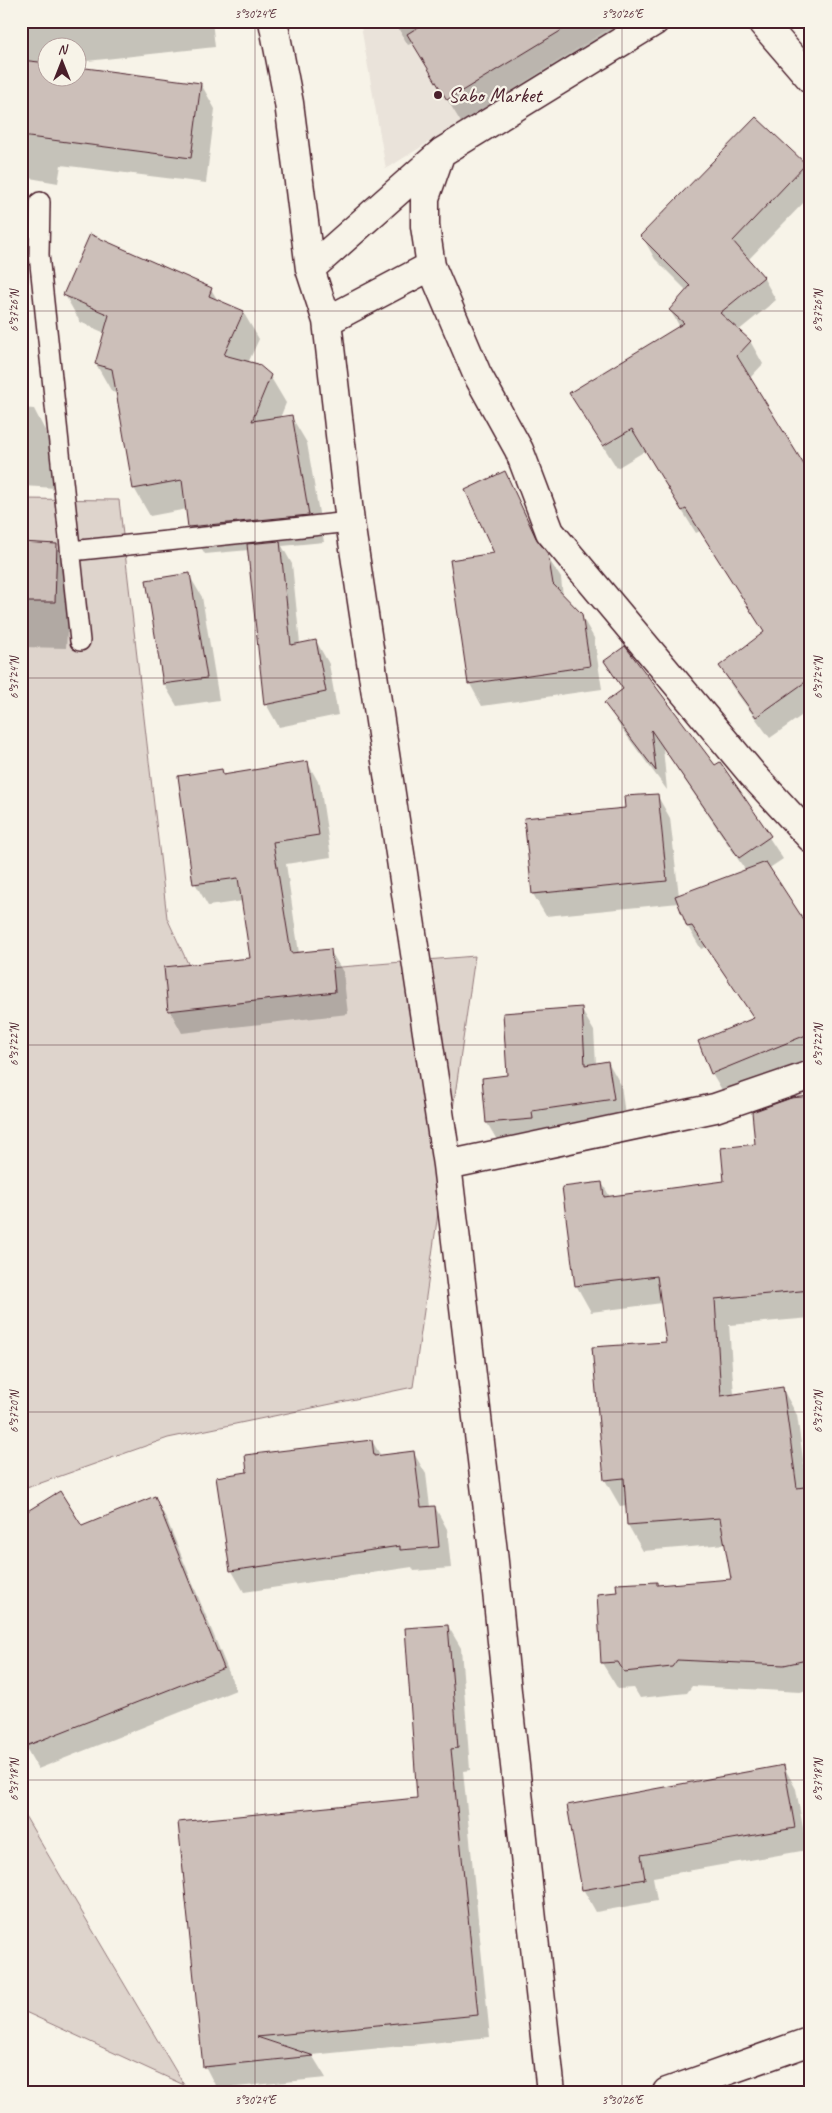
<svg xmlns="http://www.w3.org/2000/svg" width="832" height="2113" viewBox="0 0 832 2113" font-family="Caveat,sans-serif">
<style>
.built{fill:#eae3da}
.green{fill:#ded4cc;stroke:#947a7c}
.shadow{fill:#0003}
.building{fill:#ccbfb9;stroke:#4a1f2b}
.lines{fill:none;stroke-linecap:round;stroke-linejoin:round}
.lane-casing{stroke:#4a1f2b;stroke-width:22}
.street-casing{stroke:#4a1f2b;stroke-width:31}
.lane{stroke:#f7f3e8;stroke-width:19}
.street{stroke:#f7f3e8;stroke-width:28}
.ticks{fill:none;stroke:#4a1f2b;stroke-width:1;stroke-opacity:0.45}
.poi-dot{fill:#4a1f2b;stroke:#f7f3e8;stroke-width:2}
.labels{text-anchor:middle;stroke-width:4.5;stroke-linejoin:round;paint-order:stroke}
.poi-label{font-size:21px;fill:#4a1f2b;stroke:#f7f3e8;text-anchor:start}
.neatline{fill:none;stroke:#4a1f2b;stroke-width:2}
.ticks-label{font-size:12px;text-anchor:middle;fill:#4a1f2b}
</style>
<rect width="100%" height="100%" fill="#f7f3e8"/>
<filter id="ink" filterUnits="userSpaceOnUse"><feTurbulence type="fractalNoise" baseFrequency=".02" numOctaves="2"/><feDisplacementMap in="SourceGraphic" scale="10" xChannelSelector="R" yChannelSelector="G"/><feConvolveMatrix kernelMatrix="1 2 1 2 8 2 1 2 1" color-interpolation-filters="sRGB"/></filter>
<g filter="url(#ink)">
<path class="built" d="M360,21H621L386,169Z"/>
<path class="green" d="M21,499L119,500L167,918L195,979L475,956L413,1387L168,1438L21,1490Z
M21,1809L184,2085L21,2010Z"/>
<path class="shadow" d="M21,21H212L215,47L78,62V48H48V78H78V68L201,84L215,109L206,183L61,165L58,183L24,177L21,186Z
M394,21H643L465,129L413,43L408,45Z
M805,165L811,175V195L748,260L763,277L776,300L738,331L750,341L763,364L749,379L803,466L808,463L811,468V709L770,738L733,688L720,666L765,633L700,531L696,533L645,451L617,468L584,416L680,327L670,310L687,291L655,259L642,236Z
M211,289L218,301L243,312L259,339L248,363L270,376L286,403L280,418L291,416L307,443L324,542L282,546L292,564L300,644L316,641L329,664L338,715L279,727L266,704L249,550L205,554L189,527L187,509L150,516L134,488L118,393L112,392L96,364L105,333L80,322L65,295Z
M21,408L34,409L58,456L56,488L22,486L25,503H21Z
M505,473L544,552L561,578L563,597L581,615L594,638L602,689L482,706L470,684L451,561L496,554Z
M21,544L56,545L74,576L72,633H67L66,648L21,647Z
M189,575L202,597L219,700L177,706L164,684L148,581Z
M606,661L715,766L720,763L783,859L768,869L811,960L744,1003L706,947L701,949L688,927L679,903L546,916L533,894L525,819L626,809L657,795L670,818L679,896L746,871L663,748L667,790L619,725L606,703L623,690Z
M307,762L320,785L331,857L286,864L299,953L330,950L343,972L348,1014L182,1033L170,1011L165,968L251,959L243,901L208,906L195,883L222,771L225,776Z
M811,989V1060L725,1095L712,1073L756,1019Z
M581,1009L594,1031L596,1064L608,1062L621,1085L626,1122L500,1145L487,1123Z
M811,1098V1318L729,1325L734,1395L782,1388L797,1415L807,1488L811,1487V1689L800,1692L692,1686L687,1693L640,1698L634,1688L618,1689L602,1663L618,1593L657,1583L659,1586L733,1581L726,1544L643,1551L628,1525L627,1505L620,1506L605,1480L667,1343L662,1303L591,1312L576,1285L602,1183L610,1197L726,1182L757,1145Z
M372,1441L381,1456L413,1452L426,1474L430,1507H435L447,1529L451,1568L414,1571L412,1567L244,1592L232,1571L248,1473Z
M155,1498L167,1520L236,1690L38,1769L25,1746L81,1527Z
M448,1626L461,1648L470,1770L463,1771L490,2037L312,2055L326,2078L217,2089L205,2066L419,1799Z
M784,1767L796,1789L807,1850L653,1877L657,1901L596,1912L583,1889Z"/>
<path class="building" d="M428,21H577L447,100L407,34Z
M21,60L48,63V78H78V67L201,83L191,158L21,136Z
M756,117L806,164L733,241L764,277L720,313L751,341L737,356L811,476V678L756,717L719,666L764,632L686,509L682,511L632,429L603,446L569,393L684,323L669,310L690,286L640,236Z
M90,234L212,288L209,296L244,311L224,355L258,364L271,375L252,421L292,415L309,515L188,527L182,480L133,489L112,369L95,364L109,315L63,295Z
M505,471L536,538L548,554L553,584L582,614L590,666L468,684L450,560L494,553L465,490Z
M280,541L291,645L316,640L326,692L264,705L247,544Z
M21,542L57,544L55,602H21Z
M190,573L207,678L163,684L146,580Z
M625,646L715,765L720,762L771,836L739,858L651,730L656,771L604,703L623,689L604,661Z
M308,761L319,835L273,842L291,953L331,949L335,992L168,1011L164,967L250,958L238,878L193,884L178,776L222,769L223,775Z
M658,794L667,881L532,894L524,818L625,808L624,796Z
M766,862L811,931V1033L711,1074L698,1041L754,1018L692,926L687,927L675,896Z
M582,1007L585,1065L608,1061L614,1099L532,1111L533,1119L486,1123L482,1078L507,1075L503,1013Z
M811,1096V1290L715,1299L721,1396L783,1387L797,1488L811,1486V1659L784,1665L677,1660L672,1667L624,1672L618,1662L601,1663L597,1594L617,1592L616,1584L657,1582V1585L731,1579L720,1518L627,1525L624,1478L604,1480L592,1347L666,1342L657,1276L575,1286L562,1187L602,1182L604,1197L724,1181L721,1148L755,1144L752,1112L791,1098Z
M372,1440L374,1456L414,1451L421,1507L435,1506L439,1547L400,1550V1546L230,1571L216,1477L247,1472L245,1455Z
M60,1491L82,1526L155,1496L224,1668L21,1748V1515Z
M448,1625L458,1748L451,1749L478,2015L257,2037L314,2056L203,2067L178,1822L417,1798L405,1628Z
M784,1765L795,1828L641,1855L645,1879L582,1890L567,1805Z"/>
<g class="lines">
<defs>
<path id="lane" d="M40,202L39,255L80,641
M71,551L350,522"/>
<path id="street" d="M273,21L289,103L310,269L327,321L350,522L447,1165L493,1552L509,1711L551,2092
M761,21L811,79
M431,266L425,226V198L440,155
M310,269L442,152L655,21
M327,321L431,266L477,374L519,450L550,532L753,775L811,838
M447,1165L715,1108L811,1075
M667,2092L811,2041"/>
</defs>
<use href="#lane" class="lane-casing"/>
<use href="#street" class="street-casing"/>
<use href="#lane" class="lane"/>
<use href="#street" class="street"/>
</g>
</g>
<path class="ticks" d="M255,21V2092M622,21V2092M21,311H811M21,678H811M21,1045H811M21,1412H811M21,1780H811"/>
<circle class="poi-dot" cx="438" cy="95" r="5"/>
<g class="labels">
<g class="poi-label">
<text x="448" y="102">Sabo Market</text>
</g>
</g>
<rect width="832" height="2113" fill="none" stroke="#f7f3e8" stroke-width="55"/>
<g transform="translate(62 62)"><circle r="24" fill="#f7f3e8" stroke="#b29e9c"/>
<path d="M0-4L9 19L0 12L-9 19Z" fill="#4a1f2b"/>
<text y="-8" font-size="14" font-weight="bold" text-anchor="middle" fill="#4a1f2b">N</text>
</g>
<rect x="28" y="28" width="776" height="2058" class="neatline"/>
<g class="ticks-label">
<text x="255" y="18">3°30'24"E</text>
<text x="622" y="18">3°30'26"E</text>
<text transform="translate(14 311) rotate(-90)" y="4">6°37'26"N</text>
<text transform="translate(818 311) rotate(-90)" y="4">6°37'26"N</text>
<text transform="translate(14 678) rotate(-90)" y="4">6°37'24"N</text>
<text transform="translate(818 678) rotate(-90)" y="4">6°37'24"N</text>
<text transform="translate(14 1045) rotate(-90)" y="4">6°37'22"N</text>
<text transform="translate(818 1045) rotate(-90)" y="4">6°37'22"N</text>
<text transform="translate(14 1412) rotate(-90)" y="4">6°37'20"N</text>
<text transform="translate(818 1412) rotate(-90)" y="4">6°37'20"N</text>
<text transform="translate(14 1780) rotate(-90)" y="4">6°37'18"N</text>
<text transform="translate(818 1780) rotate(-90)" y="4">6°37'18"N</text>
<text x="255" y="2104">3°30'24"E</text>
<text x="622" y="2104">3°30'26"E</text>
</g>
</svg>
